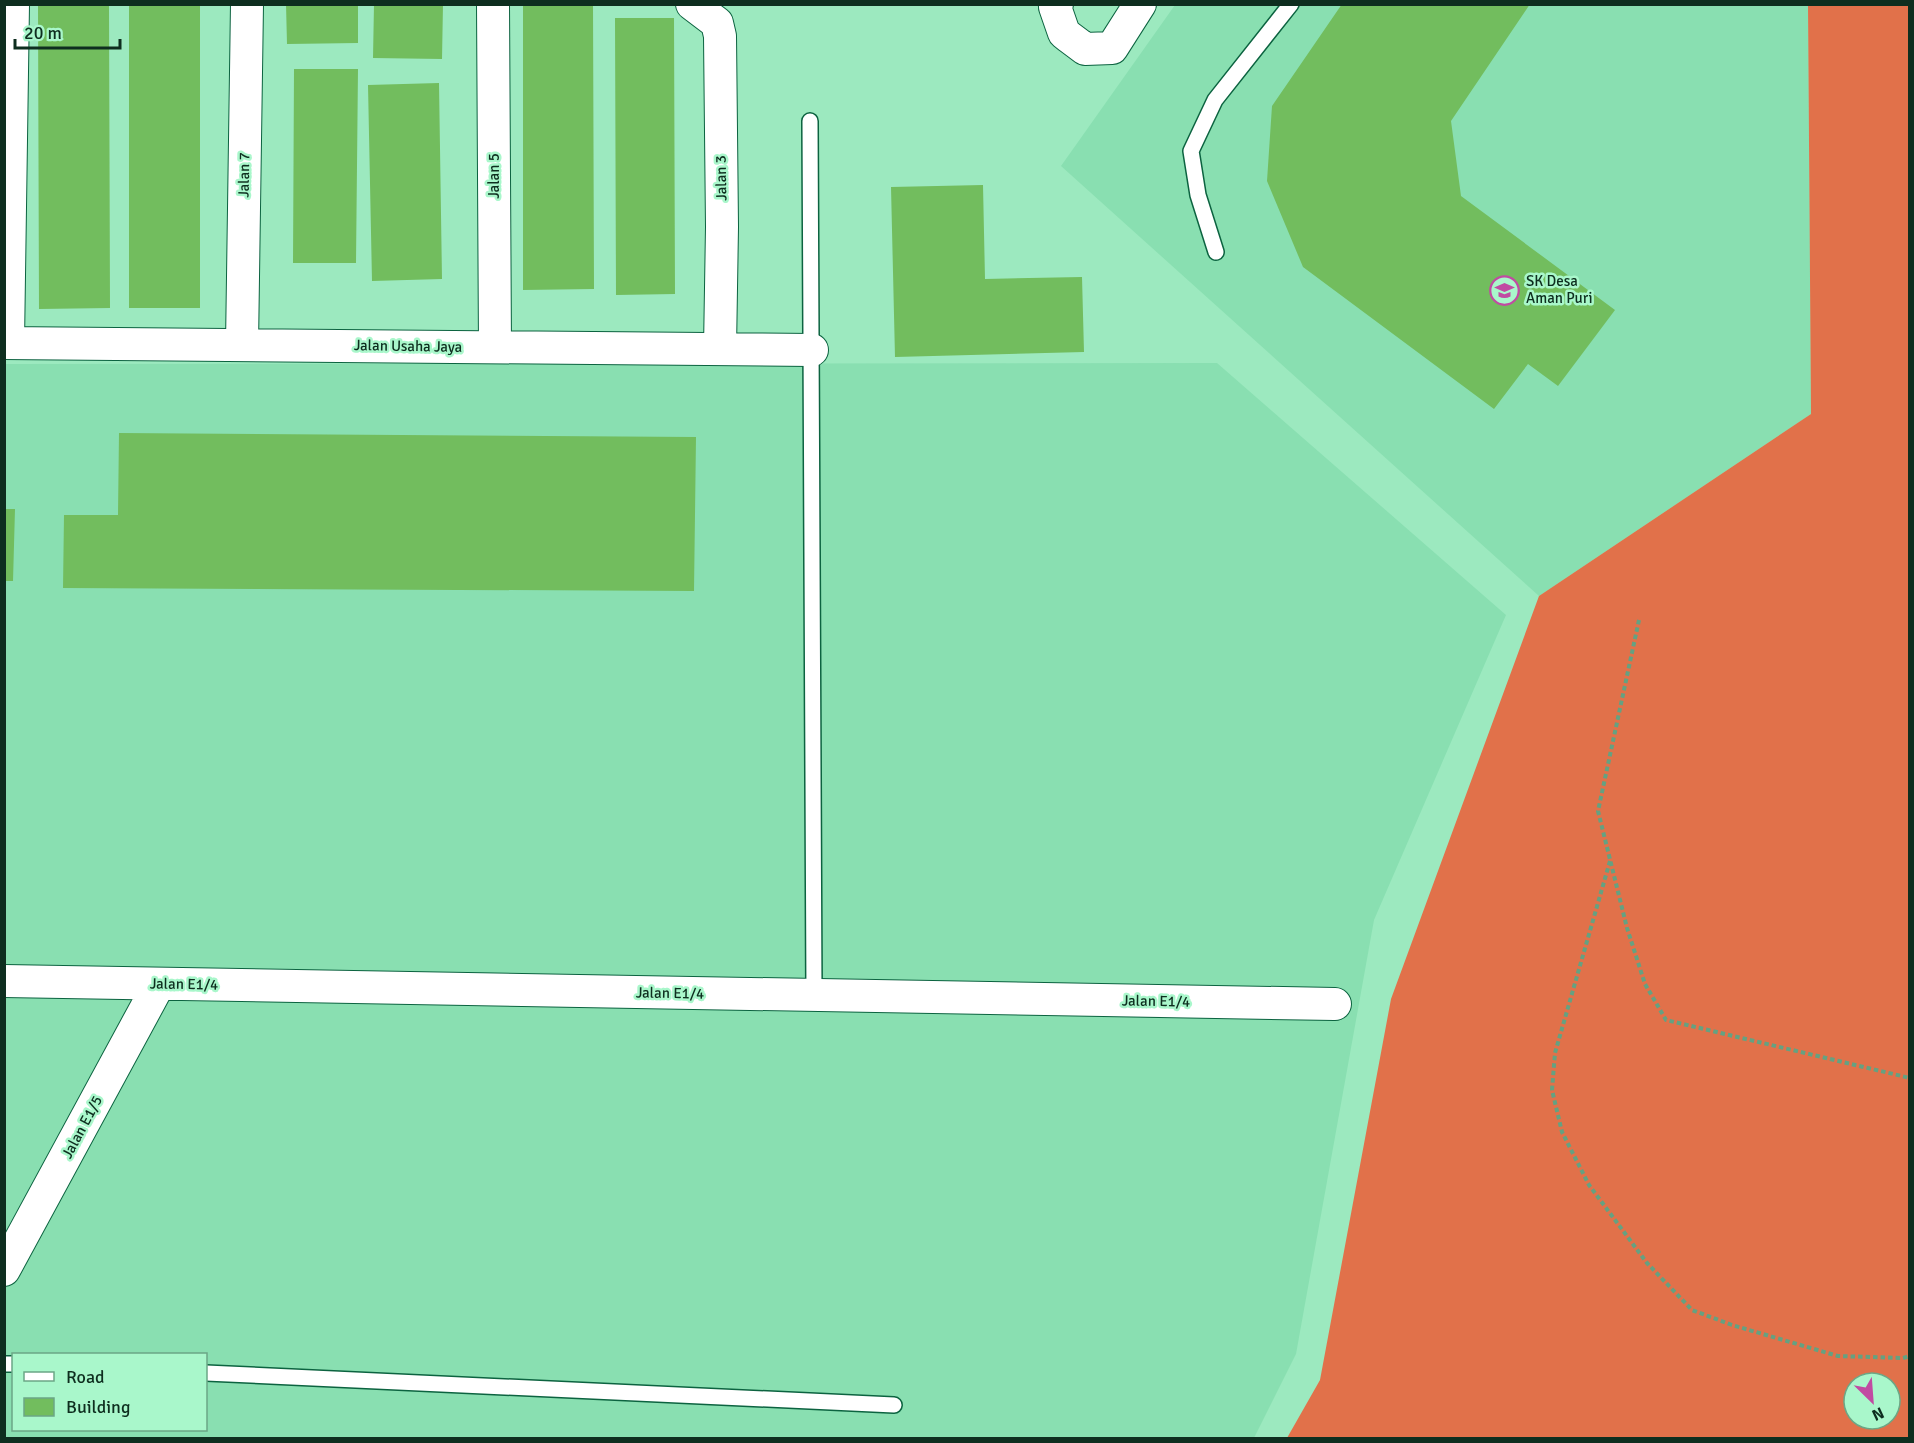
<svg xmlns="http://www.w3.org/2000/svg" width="1914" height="1443" viewBox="0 0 1914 1443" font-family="Signika,sans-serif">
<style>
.built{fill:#89dfb1;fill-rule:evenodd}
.forest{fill:#e1714a;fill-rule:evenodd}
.building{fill:#72bd5e}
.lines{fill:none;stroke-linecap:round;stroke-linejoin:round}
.lane-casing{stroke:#0c6340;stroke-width:18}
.street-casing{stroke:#0c6340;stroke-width:34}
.path{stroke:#65a181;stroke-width:4;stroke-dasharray:4.5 3;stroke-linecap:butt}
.lane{stroke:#fff;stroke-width:15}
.street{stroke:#fff;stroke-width:32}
.labels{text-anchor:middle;stroke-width:5;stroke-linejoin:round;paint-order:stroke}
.street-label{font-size:15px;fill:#0e2e1f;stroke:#a9f7cb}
.poi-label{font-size:15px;fill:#0e2e1f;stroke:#a9f7cb;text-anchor:start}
</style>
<rect width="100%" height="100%" fill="#9ce9bf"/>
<path class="built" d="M1175,5H1808L1811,414L1539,596L1061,166Z
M1217,363L1506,615L1374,920L1296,1354L1254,1438H5L4,364ZM14,1354H206V1430H14Z"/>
<path class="forest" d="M1808,5H1909V1438H1287L1320,1380L1391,999L1539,596L1811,414ZM1854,1383H1890V1419H1854Z"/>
<path class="building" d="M38,4H109L110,308L39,309Z
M129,4H200V308H129Z
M286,4H358V43L287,44Z
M374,4H443L442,59L373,58Z
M523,4H593L594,289L523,290Z
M1342,4H1530L1451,121L1461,196L1615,310L1558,386L1528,364L1494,409L1303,267L1267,181L1272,106Z
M615,18H674L675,294L616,295Z
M294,69H358L356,263H293Z
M439,83L442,279L372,281L368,85Z
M983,185L985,279L1082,277L1084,352L895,357L891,187Z
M119,433L696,437L694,591L63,588L64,515H118Z
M4,509H15L13,581H4Z"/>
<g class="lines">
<defs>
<path id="lane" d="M810,121L814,995
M1216,252L1198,195L1191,151L1215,100L1291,4
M4,1364H14
M206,1373L894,1405"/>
<path id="street" d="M493,4L495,347
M692,4L717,23L720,36L722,227L720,349
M1057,4L1055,7L1064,33L1069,37L1085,49L1112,48L1140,4
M4,343L812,350
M8,343L13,4
M242,345L247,4
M4,981L1335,1004
M4,1270L159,984"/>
</defs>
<use href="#lane" class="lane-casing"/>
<use href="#street" class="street-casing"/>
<path class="path" d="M1639,620L1598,811L1627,928L1645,984L1666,1020L1910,1078
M1610,861L1555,1053L1552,1090L1562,1132L1589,1185L1647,1263L1692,1310L1732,1325L1838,1356L1903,1358L1910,1356"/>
<use href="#lane" class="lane"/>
<use href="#street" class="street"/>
</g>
<defs>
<symbol id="school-ring" viewBox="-11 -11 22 22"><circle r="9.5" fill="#a9f7cb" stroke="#c14ba2" stroke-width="1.5"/><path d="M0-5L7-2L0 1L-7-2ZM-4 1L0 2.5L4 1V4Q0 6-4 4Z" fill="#c14ba2"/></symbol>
</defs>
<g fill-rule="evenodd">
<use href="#school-ring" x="1488" y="274" width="33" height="33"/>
</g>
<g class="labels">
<g class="street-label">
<text transform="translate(244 175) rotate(-89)" y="5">Jalan 7</text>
<text transform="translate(494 176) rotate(-90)" y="5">Jalan 5</text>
<text transform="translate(721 178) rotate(-91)" y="5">Jalan 3</text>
<text transform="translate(408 346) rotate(1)" y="5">Jalan Usaha Jaya</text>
<text transform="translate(184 984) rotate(1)" y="5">Jalan E1/4</text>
<text transform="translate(670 993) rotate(1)" y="5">Jalan E1/4</text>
<text transform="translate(1156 1001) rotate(1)" y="5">Jalan E1/4</text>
<text transform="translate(82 1127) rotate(-62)" y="5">Jalan E1/5</text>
</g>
<g class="poi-label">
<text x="1526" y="286">SK Desa<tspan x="1526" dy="17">Aman Puri</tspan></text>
</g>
</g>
<rect width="1914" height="1443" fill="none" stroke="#0e2e1f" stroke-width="12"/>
<rect x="12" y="1353" width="195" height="78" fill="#a9f7cb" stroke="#6ba786" stroke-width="1.5"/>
<rect x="24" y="1372" width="30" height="9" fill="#ffffff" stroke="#6ba786" stroke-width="1.5"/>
<text x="66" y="1383" font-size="18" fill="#0e2e1f">Road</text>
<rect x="24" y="1398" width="30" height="18" fill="#72bd5e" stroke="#6ba786" stroke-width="1.5"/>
<text x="66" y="1413" font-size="18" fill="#0e2e1f">Building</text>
<g transform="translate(1872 1401) rotate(155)"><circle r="28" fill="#a9f7cb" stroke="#6ba786" stroke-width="1.5"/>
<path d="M0-4.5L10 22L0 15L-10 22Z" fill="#c14ba2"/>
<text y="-9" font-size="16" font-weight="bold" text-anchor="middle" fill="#0e2e1f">N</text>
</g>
<path d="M15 39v9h105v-9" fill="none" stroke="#0e2e1f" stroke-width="3"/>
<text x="24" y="39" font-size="18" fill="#0e2e1f" stroke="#a9f7cb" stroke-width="4.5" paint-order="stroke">20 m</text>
</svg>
